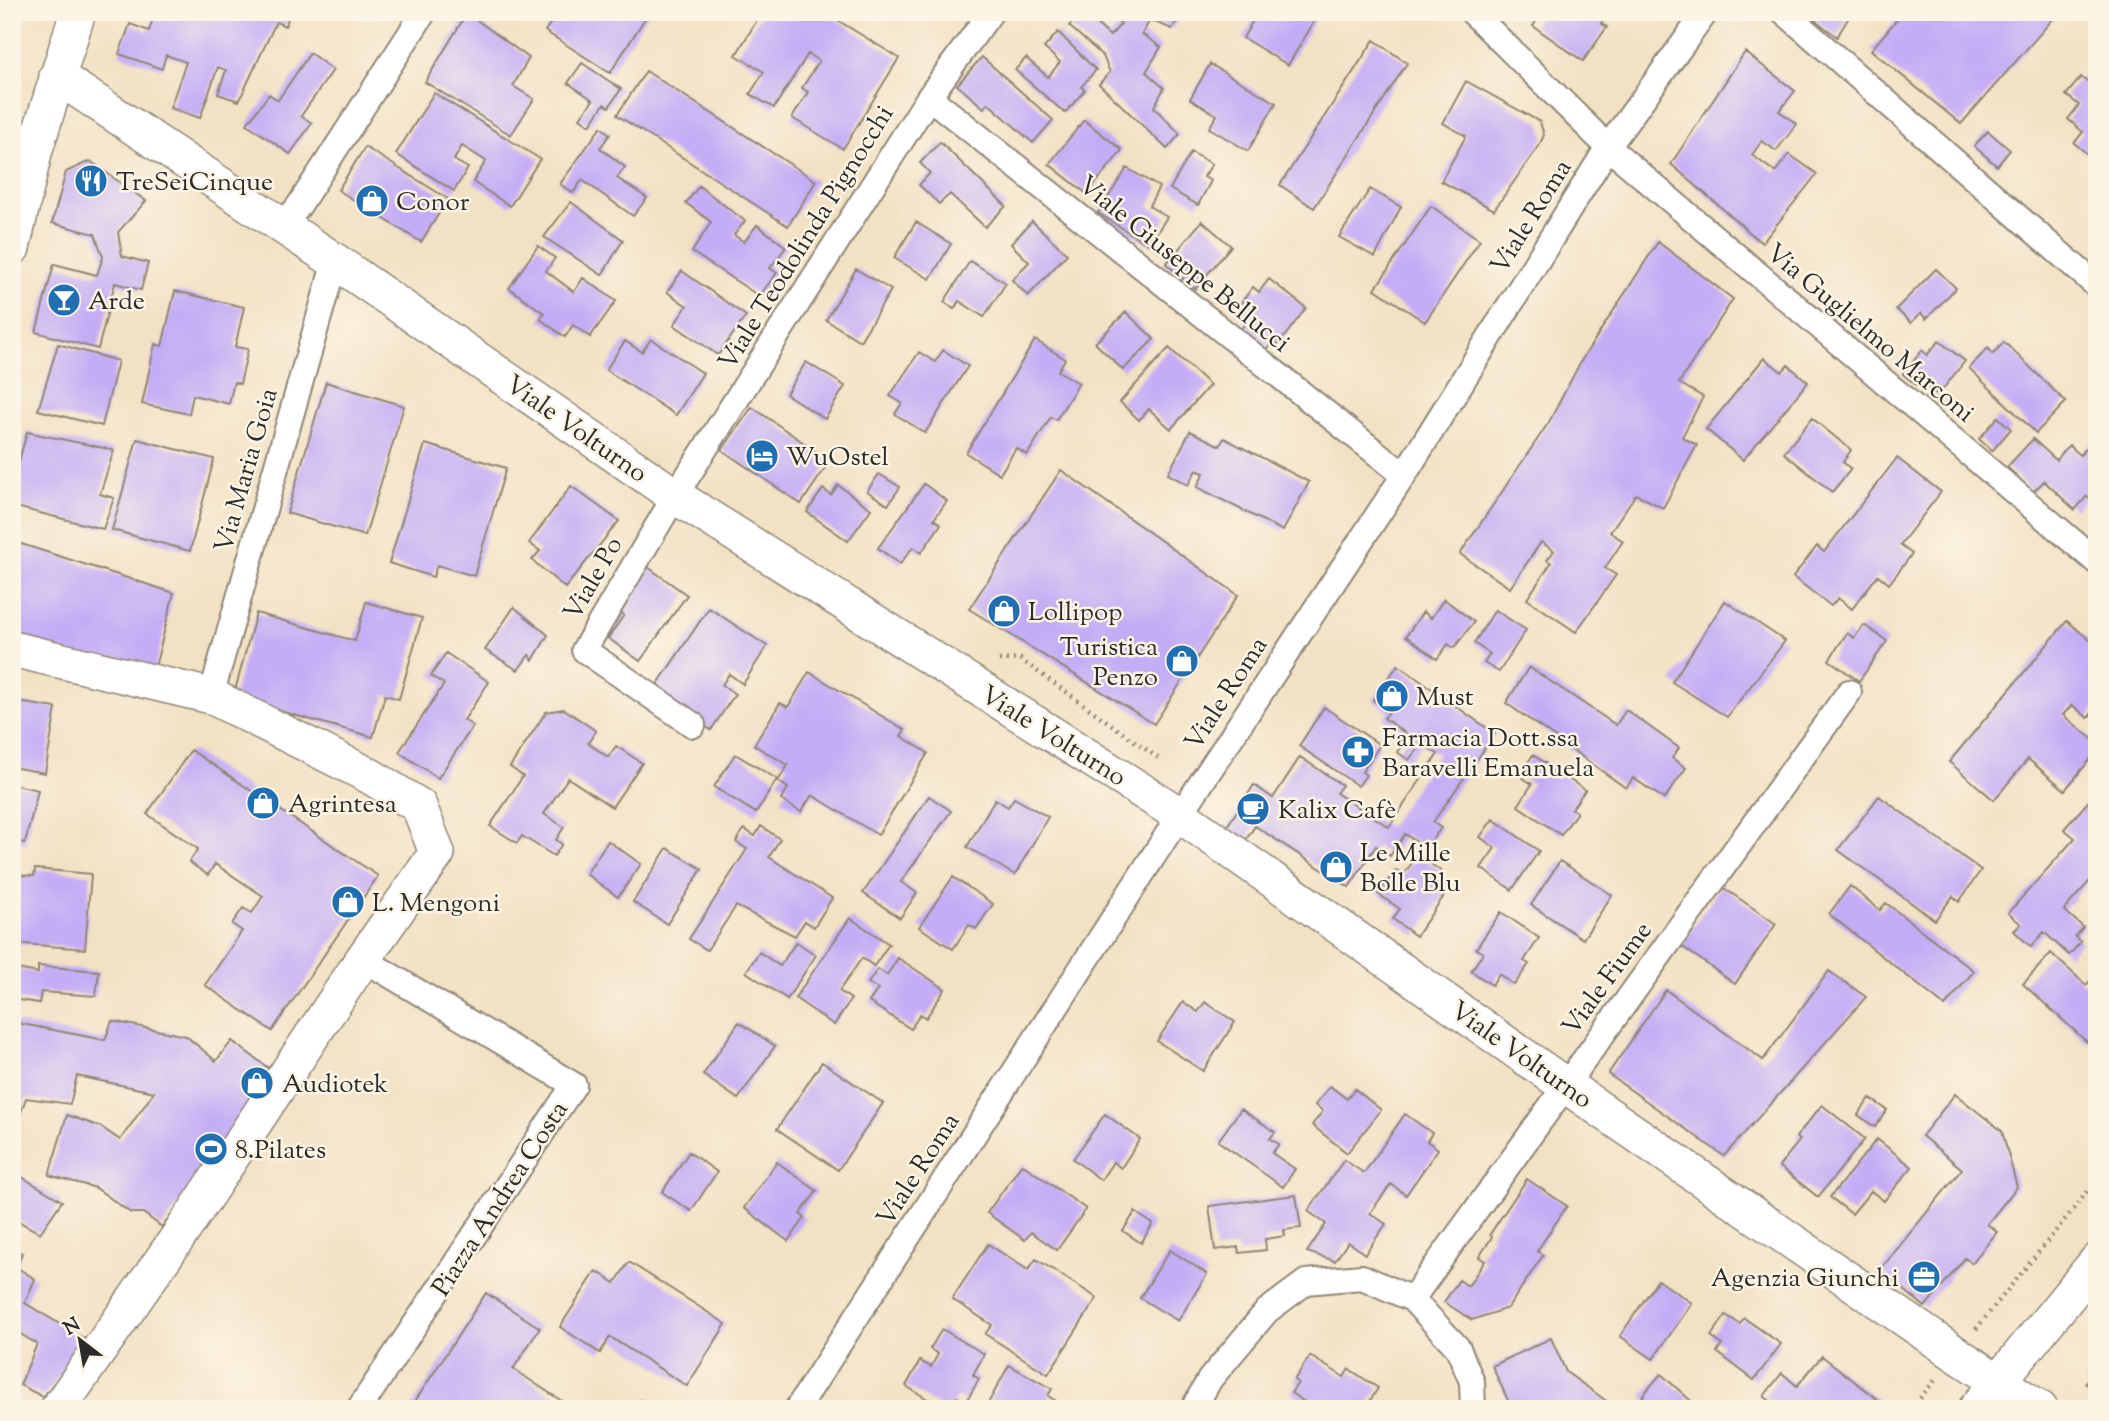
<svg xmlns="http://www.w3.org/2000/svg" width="2109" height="1421" viewBox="0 0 2109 1421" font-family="'Sorts Mill Goudy',serif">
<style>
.building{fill:#c5adf5}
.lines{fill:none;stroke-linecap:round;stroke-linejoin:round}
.street-casing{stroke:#8f8678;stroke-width:28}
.secondary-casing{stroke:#8f8678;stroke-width:38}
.path{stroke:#8f8678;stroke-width:4.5;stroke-dasharray:2 5;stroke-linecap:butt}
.street{stroke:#fff;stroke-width:24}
.secondary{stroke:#fff;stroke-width:35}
.labels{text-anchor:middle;stroke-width:5;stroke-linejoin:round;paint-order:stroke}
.poi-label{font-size:26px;fill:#2b2b2b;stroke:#fcf5e5;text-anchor:start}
.street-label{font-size:26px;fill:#2b2b2b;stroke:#fcf5e5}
</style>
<rect width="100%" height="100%" fill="#fcf5e5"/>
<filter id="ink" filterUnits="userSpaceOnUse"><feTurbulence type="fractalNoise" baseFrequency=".0143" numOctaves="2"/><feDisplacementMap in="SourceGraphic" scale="14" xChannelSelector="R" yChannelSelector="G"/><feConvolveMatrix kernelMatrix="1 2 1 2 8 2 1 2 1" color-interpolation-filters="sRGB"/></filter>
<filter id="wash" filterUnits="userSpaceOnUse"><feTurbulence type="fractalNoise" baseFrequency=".00686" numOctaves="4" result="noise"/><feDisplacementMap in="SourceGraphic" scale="28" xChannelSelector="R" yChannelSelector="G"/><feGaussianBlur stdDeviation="1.57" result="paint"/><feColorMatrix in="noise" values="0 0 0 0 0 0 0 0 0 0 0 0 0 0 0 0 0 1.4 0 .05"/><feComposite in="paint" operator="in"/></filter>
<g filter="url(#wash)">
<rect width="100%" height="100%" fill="#f3e1c4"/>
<g id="blocks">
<path class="building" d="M155,12H291L285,26L276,22L239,101L218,94L226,70L218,67L200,118L170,108L186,62L166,55L162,69L119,54L130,24L149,31Z
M558,12H649L610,73L545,31Z
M762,12H824L899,58L843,149L792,118L808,92L802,88L819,61L808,54L774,108L750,94L764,72L736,55Z
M1083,12L1110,36L1121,24L1115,18L1120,12H1183L1172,29L1150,20L1142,34L1161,47L1146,72L1164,88L1154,107L1180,134L1167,149L1099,84L1110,72L1103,56L1069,26Z
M1248,12H1320L1288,65L1243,38L1255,17Z
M1543,12H1609L1601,23L1607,27L1583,61L1533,26Z
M1805,12H1852L1837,37Z
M1903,12H2059L1961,124L1871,50Z
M467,13L529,58L513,86L534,99L511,135L425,82Z
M1058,32L1096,70L1081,87L1085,90L1065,113L1015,70L1026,58L1048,77L1060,62L1044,48Z
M1374,40L1407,63L1314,208L1280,185Z
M1745,52L1795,91L1779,111L1797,124L1776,151L1762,141L1752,155L1775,172L1789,154L1817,174L1762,243L1671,164Z
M310,53L333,70L301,116L312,123L290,154L247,124L269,94L278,100Z
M982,57L1053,120L1033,143L988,103L984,108L957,85Z
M582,63L621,89L609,107L604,104L590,125L580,118L593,100L568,83Z
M1210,64L1276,103L1248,151L1209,128L1217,115L1190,99Z
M646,71L816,181L788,226L617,115Z
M2081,77L2097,90V162L2074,143L2083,132L2068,119L2079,105L2066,95Z
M1466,81L1540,122L1544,135L1539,146L1494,210L1441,181L1466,136L1443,123Z
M434,93L540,159L510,206L473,182L486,161L462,146L454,160L468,168L454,191L396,154Z
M1084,120L1122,150L1087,194L1049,164Z
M601,127L610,134L600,148L625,167L617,178L647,198L633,216L582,180L573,193L560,184Z
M1988,131L2010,150L1997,166L1974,146Z
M940,142L1006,206L985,227L950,194L939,204L919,185L930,173L920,163Z
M365,147L448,199L421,242L338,190Z
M1191,152L1212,164L1204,177L1211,181L1198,205L1170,189Z
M90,161L146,201L118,232L122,256L148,263L141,290L115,283L98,349L36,332L54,264L97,275L103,257L95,234L52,223L66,172Z
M1127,168L1159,187L1149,206L1167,217L1149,245L1098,213Z
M699,186L745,221L734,235L744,242L757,225L786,247L770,268L777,273L759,296L692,252L711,222L686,203Z
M1370,189L1401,207L1375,257L1339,237Z
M571,202L623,240L602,275L544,237Z
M1431,206L1480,240L1425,322L1375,289Z
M1032,221L1067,254L1028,296L1012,280L1029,262L1011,244Z
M1202,221L1231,246L1195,289L1166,264Z
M916,222L951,244L930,279L894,258Z
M1658,242L1733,299L1679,383L1703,397L1682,437L1697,445L1663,508L1636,494L1610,532L1623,541L1605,568L1616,575L1576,632L1527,599L1551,563L1547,560L1554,551L1541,542L1510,588L1460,554L1549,422L1581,361Z
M538,246L555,258L546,271L574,292L583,278L616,301L590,337L573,325L565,337L540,319L544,313L509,288Z
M970,261L1006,283L984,317L959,301L954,309L944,302Z
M856,269L891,290L860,341L826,320Z
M1936,269L1956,288L1926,319L1921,313L1911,323L1896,309Z
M682,271L746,316L718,355L674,325L687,306L667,292Z
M1269,279L1306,308L1278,345L1273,341L1263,354L1237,334L1247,321L1234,312L1253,287L1259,292Z
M175,291L244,307L235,347L248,349L240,384L234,382L229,404L193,395L189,414L142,404L155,344L162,346Z
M1126,312L1154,339L1123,370L1095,343Z
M651,339L703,373L676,415L606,370L625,341L642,352Z
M1035,340L1065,359L1058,371L1079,383L1056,420L1051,417L1027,455L1016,448L1000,474L966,453Z
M1939,341L1965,361L1938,395L1920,380L1916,385L1903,374L1922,350L1927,355Z
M2004,342L2066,402L2036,433L1969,368L1988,348L1993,354Z
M58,344L118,361L102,426L38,410Z
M1169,348L1210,385L1171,429L1149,409L1139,420L1120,402Z
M943,350L968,366L925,433L895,414L902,403L890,396L919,352L935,362Z
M1764,358L1782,372L1788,365L1808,382L1743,460L1706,429Z
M806,362L845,386L825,419L786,394Z
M326,382L404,406L365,536L287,513Z
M752,407L830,461L801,504L722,450Z
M1998,417L2011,429L1992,451L1979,439Z
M1812,418L1851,450L1843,462L1851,469L1832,492L1784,453Z
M1190,431L1220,446L1224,438L1309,482L1283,531L1197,487L1204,473L1196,470L1188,485L1168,474Z
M27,432L114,450L100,494L114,498L103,529L12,506V487Z
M2097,437V505L2087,496L2075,510L2044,481L2033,492L2007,467L2033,439L2056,460L2069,445L2080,455Z
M137,439L214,459L190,551L112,530Z
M425,444L506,468L474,576L437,565L433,577L389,563Z
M1897,458L1941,492L1900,545L1912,554L1889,584L1878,575L1852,609L1838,598L1831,606L1793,577L1817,546L1824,552Z
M1061,470L1238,595L1154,724L969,609Z
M879,474L900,487L888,505L867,491Z
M924,484L947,501L934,519L941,524L921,553L913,547L900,564L878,548Z
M838,485L871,509L848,541L807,512L823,489L831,495Z
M571,486L619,521L565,588L532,560L540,551L529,543Z
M12,541L174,593L153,675L12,637Z
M645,565L687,595L640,661L608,638L624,615L614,607Z
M1444,599L1474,622L1454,648L1448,644L1437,659L1406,636L1423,612L1431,618Z
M1725,601L1785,641L1727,717L1672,682Z
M366,602L422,618L399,699L385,695L373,737L233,698L256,613L355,641Z
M514,607L548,635L533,660L529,655L518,670L485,650Z
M709,608L767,646L743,684L729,674L722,685L735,694L711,730L653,691Z
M1495,610L1526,630L1499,672L1484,663L1490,654L1474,643Z
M2067,621L2097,646V707L2088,718L2072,705L2063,715L2097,743V751L2065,790L2028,759L1994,800L1949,762Z
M1864,625L1887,641L1859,681L1829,660L1847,633L1854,638Z
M446,653L489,682L464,720L473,726L438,778L399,752L444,684L431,676Z
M1398,665L1495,734L1433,822L1441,828L1426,848L1405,834L1390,856L1376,846L1349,887L1255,826L1243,844L1224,831L1254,785L1273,798L1300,757L1342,785L1336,793L1389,827L1438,754L1421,744L1409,760L1397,752L1409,736L1384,718L1389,712L1373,700Z
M1529,667L1616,725L1626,710L1679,748L1672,758L1686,768L1664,799L1633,778L1626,788L1506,703Z
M809,672L905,730L901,736L928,753L878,835L812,795L801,812L781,800L788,788L778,781L788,765L754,745L780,703L788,707Z
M12,701L56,708L45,773L12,767Z
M1324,707L1380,745L1362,772L1366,775L1358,786L1299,746Z
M564,709L596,731L588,743L608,757L616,746L642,763L612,807L568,778L544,814L564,827L556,840L562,844L554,856L522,836L517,843L490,826L523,776L510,767L546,712Z
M191,750L378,876L272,1031L205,985L242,931L232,924L243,908L252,913L263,896L215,864L208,875L189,862L198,849L147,814Z
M735,754L777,779L756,813L714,787Z
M1533,755L1585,790L1572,809L1577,812L1561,835L1518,806L1532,784L1519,775Z
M16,785L38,790L25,843L12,840V802Z
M2095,794L2097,873L2064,910L2083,927L2075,937L2081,942L2069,955L2044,932L2031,947L2014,931L2021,924L2008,913L2075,838L2064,829Z
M929,796L951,811L901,882L917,893L900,918L863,893Z
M1879,796L1981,870L1959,902L1953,896L1935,920L1838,850Z
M1014,798L1048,817L1015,875L967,847L995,799L1008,807Z
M1493,819L1539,851L1512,890L1481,868L1495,848L1480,837Z
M761,826L780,839L769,857L832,898L814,927L805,921L795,936L736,906L707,950L689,939L747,849L736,842L744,829L755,836Z
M608,841L641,864L618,897L586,874Z
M667,848L702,869L667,924L633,902Z
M1418,855L1441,871L1438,876L1451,886L1416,936L1393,919L1400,909L1378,894L1396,870L1403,875Z
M1560,861L1612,895L1583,939L1531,905Z
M35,869L91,874L85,949L12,943L15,875L34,876Z
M953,877L993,904L976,929L969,925L953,949L919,927Z
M1721,886L1776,924L1735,984L1680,945Z
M1850,886L1880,910L1886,903L1974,971L1945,1006L1829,914Z
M1501,912L1539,938L1524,961L1529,964L1514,985L1499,974L1492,985L1471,971L1483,953L1476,949Z
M850,918L889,944L874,966L862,958L839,991L851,999L834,1025L795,998Z
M796,942L816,955L787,999L746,972L759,952L780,966Z
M2051,953L2086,985L2094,977L2097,979V1032L2087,1042L2023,984Z
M898,958L945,989L926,1018L920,1014L911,1029L869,1002L878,989L868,983L878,969L887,975Z
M38,966L99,971L96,996L41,992L39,1003L12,999V968L38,973Z
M1829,971L1866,997L1724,1156L1608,1074L1666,990L1763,1060Z
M1183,1002L1198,1012L1205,1002L1235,1022L1203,1071L1157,1041Z
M112,1021L186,1036L216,1061L232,1041L275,1073L162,1227L143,1213H131L96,1188L49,1175L67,1115L101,1127L120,1140L154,1092L77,1076L70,1104L26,1098L12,1138V1022L105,1040Z
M739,1022L775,1046L738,1099L703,1075Z
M822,1062L883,1103L838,1170L777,1129Z
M1330,1086L1347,1099L1355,1089L1381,1110L1347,1153L1312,1125L1323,1111L1315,1105Z
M1955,1094L2002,1131L2017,1187L1987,1224L1997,1232L1972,1263L1965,1258L1925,1307L1880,1270L1962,1169L1922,1136Z
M1870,1098L1887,1110L1875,1127L1858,1115Z
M1822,1105L1865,1139L1818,1197L1779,1166L1800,1140L1796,1137Z
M1241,1109L1275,1132L1270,1139L1279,1144L1272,1153L1295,1169L1283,1187L1218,1141Z
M1105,1114L1140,1139L1121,1168L1113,1162L1101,1180L1073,1159Z
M1405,1114L1432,1133L1427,1141L1438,1149L1406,1195L1391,1184L1370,1213L1386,1224L1365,1254L1348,1242L1335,1261L1307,1252L1326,1224L1308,1211L1344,1160L1364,1173Z
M1877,1139L1912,1167L1884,1201L1871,1191L1852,1214L1830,1197Z
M689,1152L717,1172L691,1211L662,1192Z
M777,1162L817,1191L800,1214L805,1218L788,1241L744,1208Z
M1022,1164L1086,1209L1057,1250L1031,1232L1025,1240L987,1213Z
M12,1171L62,1201L40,1233L12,1218Z
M1527,1179L1567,1206L1537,1251L1543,1255L1508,1308L1472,1320L1444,1302L1459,1280L1468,1286L1485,1261L1479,1257L1492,1237L1490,1234Z
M1296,1195L1301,1228L1284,1230L1285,1236L1265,1239L1266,1250L1239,1253L1238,1247L1215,1250L1209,1206Z
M1135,1212L1153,1224L1141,1243L1123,1231Z
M988,1244L1028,1270L1036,1259L1097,1298L1048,1374L985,1334L992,1325L952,1299Z
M12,1249L22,1253L16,1267L35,1279L25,1303L88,1341L43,1397L20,1385L37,1344L12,1329Z
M1170,1250L1207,1274L1178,1321L1140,1298Z
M629,1262L726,1324L687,1386L610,1337L600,1353L560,1327L596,1271L615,1283Z
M1658,1280L1692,1303L1653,1359L1620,1336Z
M486,1293L540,1328L513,1369L574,1409H410Z
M1726,1315L1740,1324L1744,1318L1781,1344L1754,1380L1717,1352L1722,1345L1711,1336Z
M942,1329L984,1354L973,1375L979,1379L966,1402L957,1397L949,1409H944L906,1386L920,1361L931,1367L938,1354L930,1349Z
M1551,1338L1566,1372L1612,1405L1610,1409H1512L1492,1366Z
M1310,1356L1344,1377L1349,1369L1378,1388L1365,1409H1311L1312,1407L1291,1393L1298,1383L1294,1380Z
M1822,1356L1882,1403L1877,1409H1780L1764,1396L1782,1373L1797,1386Z
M1009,1365L1052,1389L1048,1396L1069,1409H985Z
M2097,1370V1393L2085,1383Z
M1661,1374L1700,1409H1657L1642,1396Z
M641,1400L654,1409H635Z"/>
</g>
</g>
<g filter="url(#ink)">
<use href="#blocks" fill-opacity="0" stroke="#8f8678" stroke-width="2"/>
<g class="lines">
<defs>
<path id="street" d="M1472,12L1608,147L2097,562
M1784,12L2097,286
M929,97L1404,475
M282,226L298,207L424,12
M211,696L335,261
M693,725L584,650L675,496L929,97L991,12
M1412,1299L1849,692
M359,1409L574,1085L363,959
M797,1409L1180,815L1404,475L1608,147L1706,12
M1193,1409L1210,1379L1267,1311L1306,1282L1362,1277L1412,1299L1458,1348L1472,1382L1473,1409"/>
<path id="secondary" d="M57,76L335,261L675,496L1180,815L1565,1085L1956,1354L2040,1409
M12,248L35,149L78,12
M12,649L211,696L370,776L419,806L437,853L363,959L183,1230L58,1409
M1976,1409L2097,1261"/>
</defs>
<use href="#street" class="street-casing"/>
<use href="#secondary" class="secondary-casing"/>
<path class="path" d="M12,60L19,70L15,91
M999,660L1020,659L1161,760
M1976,1329L2097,1180
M1911,1409L1936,1379"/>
<use href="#street" class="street"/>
<use href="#secondary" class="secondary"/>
</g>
</g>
<defs>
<symbol id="restaurant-disc" viewBox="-11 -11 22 22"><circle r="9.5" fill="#1f6fb2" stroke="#fcf5e5"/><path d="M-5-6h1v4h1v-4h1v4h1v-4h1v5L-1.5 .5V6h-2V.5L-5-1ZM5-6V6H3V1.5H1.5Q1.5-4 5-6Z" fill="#fff"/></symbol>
<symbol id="shop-disc" viewBox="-11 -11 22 22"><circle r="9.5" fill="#1f6fb2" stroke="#fcf5e5"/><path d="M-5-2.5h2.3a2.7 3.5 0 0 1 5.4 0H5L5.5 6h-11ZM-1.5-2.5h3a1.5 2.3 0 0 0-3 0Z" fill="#fff"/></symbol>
<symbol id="bar-disc" viewBox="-11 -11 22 22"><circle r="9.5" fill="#1f6fb2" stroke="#fcf5e5"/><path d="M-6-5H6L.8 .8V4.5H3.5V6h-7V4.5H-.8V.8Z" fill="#fff"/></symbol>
<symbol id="hotel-disc" viewBox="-11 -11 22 22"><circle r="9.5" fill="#1f6fb2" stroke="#fcf5e5"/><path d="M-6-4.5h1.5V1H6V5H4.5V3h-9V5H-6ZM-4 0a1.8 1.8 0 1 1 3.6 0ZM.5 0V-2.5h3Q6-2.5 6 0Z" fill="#fff"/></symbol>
<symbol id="pharmacy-disc" viewBox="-11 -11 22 22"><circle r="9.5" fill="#1f6fb2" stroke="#fcf5e5"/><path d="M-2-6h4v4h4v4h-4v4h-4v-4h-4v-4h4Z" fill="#fff"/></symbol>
<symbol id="cafe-disc" viewBox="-11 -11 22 22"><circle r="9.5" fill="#1f6fb2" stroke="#fcf5e5"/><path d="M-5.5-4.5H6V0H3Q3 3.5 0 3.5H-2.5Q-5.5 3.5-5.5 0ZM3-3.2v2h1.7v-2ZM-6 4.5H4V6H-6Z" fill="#fff"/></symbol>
<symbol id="stadium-disc" viewBox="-11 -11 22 22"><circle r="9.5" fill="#1f6fb2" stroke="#fcf5e5"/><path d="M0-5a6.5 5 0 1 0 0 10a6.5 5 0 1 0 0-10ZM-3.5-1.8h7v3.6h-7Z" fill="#fff"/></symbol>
<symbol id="office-disc" viewBox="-11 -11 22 22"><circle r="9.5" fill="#1f6fb2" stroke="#fcf5e5"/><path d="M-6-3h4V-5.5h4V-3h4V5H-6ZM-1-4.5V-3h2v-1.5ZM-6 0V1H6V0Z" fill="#fff"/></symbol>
</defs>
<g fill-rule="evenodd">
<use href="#restaurant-disc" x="72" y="162" width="38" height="38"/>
<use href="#shop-disc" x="353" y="182" width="38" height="38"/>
<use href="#bar-disc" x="45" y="281" width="38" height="38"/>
<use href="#hotel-disc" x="743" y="437" width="38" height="38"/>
<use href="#shop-disc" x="985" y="592" width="38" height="38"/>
<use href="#shop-disc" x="1163" y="642" width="38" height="38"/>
<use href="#shop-disc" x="1373" y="677" width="38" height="38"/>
<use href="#pharmacy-disc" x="1339" y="733" width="38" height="38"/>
<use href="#shop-disc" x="244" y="784" width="38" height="38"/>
<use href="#cafe-disc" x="1234" y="790" width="38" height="38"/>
<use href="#shop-disc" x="1317" y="848" width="38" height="38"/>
<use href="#shop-disc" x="329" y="883" width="38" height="38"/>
<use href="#shop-disc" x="238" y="1064" width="38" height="38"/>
<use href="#stadium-disc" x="192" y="1130" width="38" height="38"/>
<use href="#office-disc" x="1905" y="1258" width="38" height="38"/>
</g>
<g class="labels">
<g class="poi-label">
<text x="116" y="190">TreSeiCinque</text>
<text x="396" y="210">Conor</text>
<text x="88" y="309">Arde</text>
<text x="786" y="465">WuOstel</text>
<text x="1028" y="620">Lollipop</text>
<text x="1158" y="655" text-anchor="end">Turistica<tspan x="1158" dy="30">Penzo</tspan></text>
<text x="1416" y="705">Must</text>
<text x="1382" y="746">Farmacia Dott.ssa<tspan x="1382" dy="30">Baravelli Emanuela</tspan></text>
<text x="288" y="812">Agrintesa</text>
<text x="1278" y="818">Kalix Cafè</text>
<text x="1360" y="861">Le Mille<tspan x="1360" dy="30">Bolle Blu</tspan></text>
<text x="372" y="911">L. Mengoni</text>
<text x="282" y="1092">Audiotek</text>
<text x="235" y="1158">8.Pilates</text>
<text x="1899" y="1286" text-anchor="end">Agenzia Giunchi</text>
</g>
<g class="street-label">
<text transform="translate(1530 216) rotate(-58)" y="9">Viale Roma</text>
<text transform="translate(805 237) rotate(-58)" y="9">Viale Teodolinda Pignocchi</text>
<text transform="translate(1185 263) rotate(39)" y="9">Viale Giuseppe Bellucci</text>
<text transform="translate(1871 332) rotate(40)" y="9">Via Guglielmo Marconi</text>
<text transform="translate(577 428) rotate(35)" y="9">Viale Volturno</text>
<text transform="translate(245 470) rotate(-74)" y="9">Via Maria Goia</text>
<text transform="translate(592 578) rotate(-60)" y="9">Viale Po</text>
<text transform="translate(1225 693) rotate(-57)" y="9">Viale Roma</text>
<text transform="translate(1054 735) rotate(32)" y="9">Viale Volturno</text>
<text transform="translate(1606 978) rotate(-54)" y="9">Viale Fiume</text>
<text transform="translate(1522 1054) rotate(35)" y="9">Viale Volturno</text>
<text transform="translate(917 1169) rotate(-57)" y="9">Viale Roma</text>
<text transform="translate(499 1198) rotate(-57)" y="9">Piazza Andrea Costa</text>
</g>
</g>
<rect width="2109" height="1421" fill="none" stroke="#fcf5e5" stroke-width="42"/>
<g transform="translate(80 1340) rotate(329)" stroke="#fcf5e5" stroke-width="5" paint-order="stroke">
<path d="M0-5L12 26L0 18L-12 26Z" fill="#2b2b2b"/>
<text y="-10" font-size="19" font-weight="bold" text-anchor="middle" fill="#2b2b2b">N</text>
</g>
</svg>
